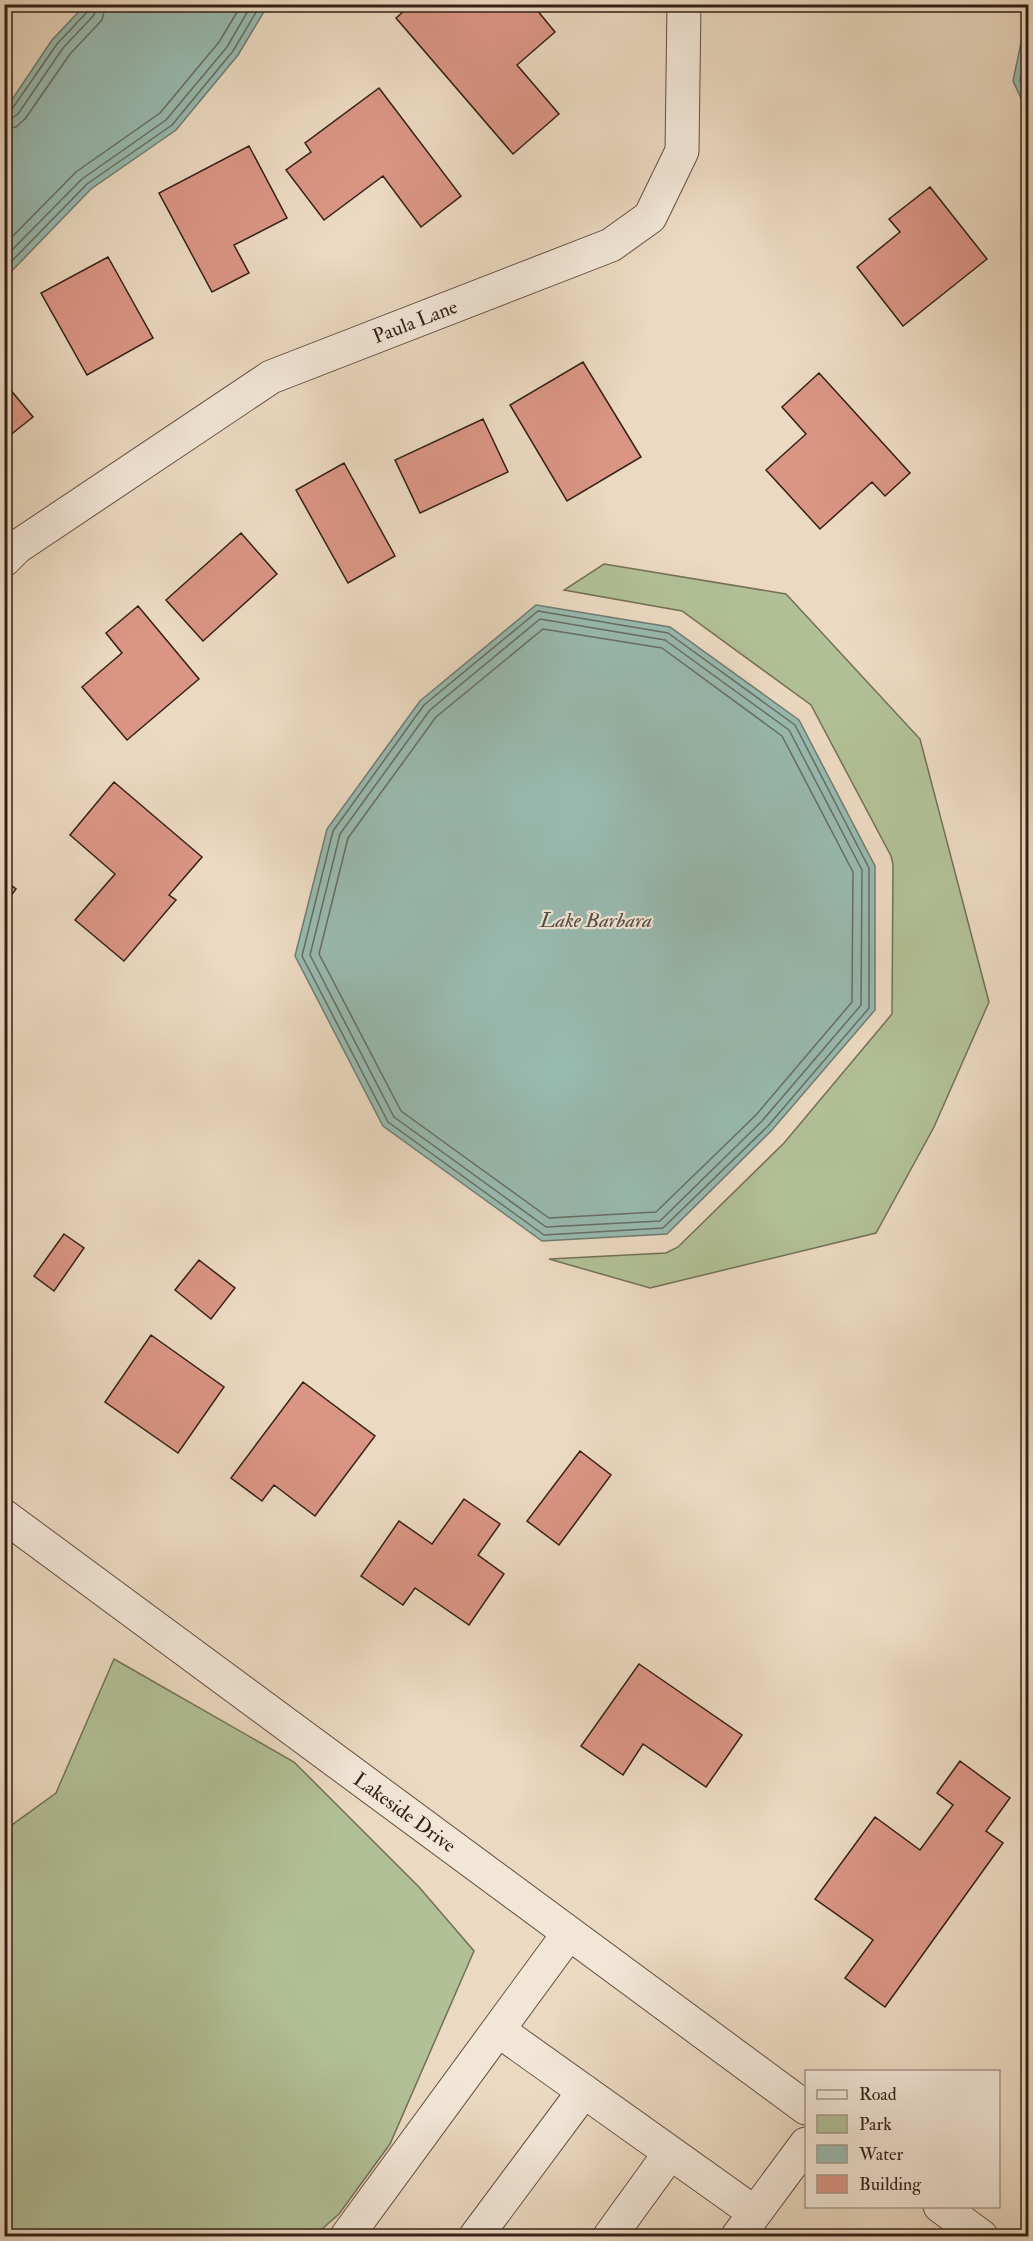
<svg xmlns="http://www.w3.org/2000/svg" width="1033" height="2241" viewBox="0 0 1033 2241" font-family="'IM FELL Double Pica',serif">
<style>
.green{fill:#b2c097;stroke:#737056;stroke-width:1.5}
.water{fill:#98bab0;stroke:#707c72;stroke-width:1.5}
.lines{fill:none;stroke-linecap:round;stroke-linejoin:round}
.shore{stroke:#666d63;stroke-width:1.5}
.building{fill:#da9585;stroke:#342016;stroke-width:1.5}
.minor-casing{stroke:#624e41;stroke-width:35}
.minor{stroke:#f2e6d7;stroke-width:33}
.labels{text-anchor:middle;stroke-width:4.5;stroke-linejoin:round;paint-order:stroke}
.street-label{font-size:20px;fill:#342016;stroke:#f2e6d7}
.water-label{font-size:21px;font-style:italic;fill:#524e44;stroke:#f2e6d7}
</style>
<rect width="100%" height="100%" fill="#ebd9c1"/>
<filter id="stains"><feTurbulence type="fractalNoise" baseFrequency=".00333" numOctaves="4"/><feColorMatrix values="0 0 0 0 .2 0 0 0 0 .09 0 0 0 0 .02 0 0 0 .5 -.17"/></filter>
<radialGradient id="worn" r=".72"><stop offset=".6" stop-color="#630" stop-opacity="0"/><stop offset="1" stop-color="#630" stop-opacity=".3"/></radialGradient>
<path class="green" d="M604,564L786,594L920,739L989,1002L934,1127L876,1233L650,1288L549,1259L666,1253L678,1247L784,1143L892,1014L893,864L891,856L811,705L682,611L564,590Z
M114,1659L294,1762L419,1887L474,1951L390,2144L339,2214L314,2236H5V1830L56,1793Z"/>
<path class="water" d="M86,4L268,5L238,55L176,130L91,189L5,278V110L52,40Z
M1028,9V113L1013,81Z
M536,605L670,627L799,720L875,866V1010L772,1130L667,1234L542,1241L383,1126L295,956L327,829L420,701Z"/>
<g class="lines">
<path class="shore" d="M1028,38L1020,80L1028,99
M4,112L12,109L57,44L88,11L89,4
M4,120L12,118L18,114L63,48L94,15L97,4
M4,129L16,127L25,119L70,54L102,20L106,4
M4,245L76,172L160,113L219,42L242,4
M4,258L82,179L166,120L227,47L252,4
M4,269L87,184L172,125L233,51L261,4
M538,611L668,633L795,725L869,868V1008L768,1126L663,1228L544,1235L388,1122L302,956L333,831L424,705Z
M540,619L665,640L789,730L862,870L861,1005L762,1121L660,1221L546,1227L394,1117L310,955L340,834L430,710Z
M543,629L662,648L782,736L853,872L852,1002L756,1115L656,1212L549,1218L401,1111L319,954L348,838L436,717Z"/>
</g>
<path class="building" d="M412,4H532L555,32L517,65L559,114L513,154L396,18Z
M379,88L461,196L421,227L383,176L324,220L286,170L311,152L305,143Z
M249,146L287,218L234,245L249,273L212,292L159,193Z
M930,187L987,259L903,326L857,267L900,232L889,219Z
M108,257L153,338L87,375L41,293Z
M583,362L641,457L567,501L510,405Z
M819,373L910,473L885,496L872,482L820,529L766,470L806,434L782,407Z
M4,382L33,417L4,440Z
M483,419L508,472L420,513L395,460Z
M344,463L395,556L348,583L296,490Z
M241,533L277,574L203,641L166,600Z
M138,606L199,679L127,740L82,687L122,653L106,633Z
M114,782L202,857L169,895L176,900L124,961L75,920L115,874L70,835Z
M4,880L16,889L4,905Z
M64,1234L84,1248L54,1291L34,1276Z
M199,1260L235,1288L211,1319L175,1290Z
M151,1335L224,1387L178,1453L105,1402Z
M303,1382L375,1436L315,1516L274,1485L262,1501L231,1478Z
M580,1451L611,1475L559,1545L527,1521Z
M464,1499L500,1524L478,1555L504,1574L469,1625L415,1588L403,1605L361,1576L399,1521L432,1544Z
M639,1664L742,1735L706,1787L643,1744L623,1775L581,1746Z
M960,1761L1010,1798L986,1831L1003,1843L885,2007L845,1978L873,1940L815,1899L875,1817L920,1850L953,1805L937,1793Z"/>
<g class="lines">
<defs>
<path id="minor" d="M4,560L17,547L271,377L611,245L650,217L682,151L684,4
M4,1516L806,2108
M498,2030L755,2213
M940,2206L981,2236
M347,2236L569,1933
M476,2236L584,2091
M610,2236L670,2153
M738,2236L806,2144"/>
</defs>
<use href="#minor" class="minor-casing"/>
<use href="#minor" class="minor"/>
</g>
<g class="labels">
<g class="street-label">
<text transform="translate(415 321) rotate(-21)" y="7">Paula Lane</text>
<text transform="translate(405 1812) rotate(36)" y="7">Lakeside Drive</text>
</g>
<g class="water-label">
<text x="596" y="927">Lake Barbara</text>
</g>
</g>
<rect width="1033" height="2241" fill="none" stroke="#ebd9c1" stroke-width="24"/>
<rect x="6" y="6" width="1021" height="2229" fill="none" stroke="#342016" stroke-width="3"/>
<rect x="12" y="12" width="1009" height="2217" fill="none" stroke="#342016" stroke-width="1.5"/>
<rect x="805" y="2070" width="195" height="138" fill="#f2e6d7" stroke="#a6978a" stroke-width="1.5"/>
<rect x="817" y="2090" width="30" height="9" fill="#f2e6d7" stroke="#a6978a" stroke-width="1.5"/>
<text x="859" y="2100" font-size="18" fill="#342016">Road</text>
<rect x="817" y="2115" width="30" height="18" fill="#b2c097" stroke="#a6978a" stroke-width="1.5"/>
<text x="859" y="2130" font-size="18" fill="#342016">Park</text>
<rect x="817" y="2145" width="30" height="18" fill="#98bab0" stroke="#a6978a" stroke-width="1.5"/>
<text x="859" y="2160" font-size="18" fill="#342016">Water</text>
<rect x="817" y="2175" width="30" height="18" fill="#da9585" stroke="#a6978a" stroke-width="1.5"/>
<text x="859" y="2190" font-size="18" fill="#342016">Building</text>
<rect width="100%" height="100%" filter="url(#stains)"/>
<rect width="100%" height="100%" fill="url(#worn)"/>
</svg>
